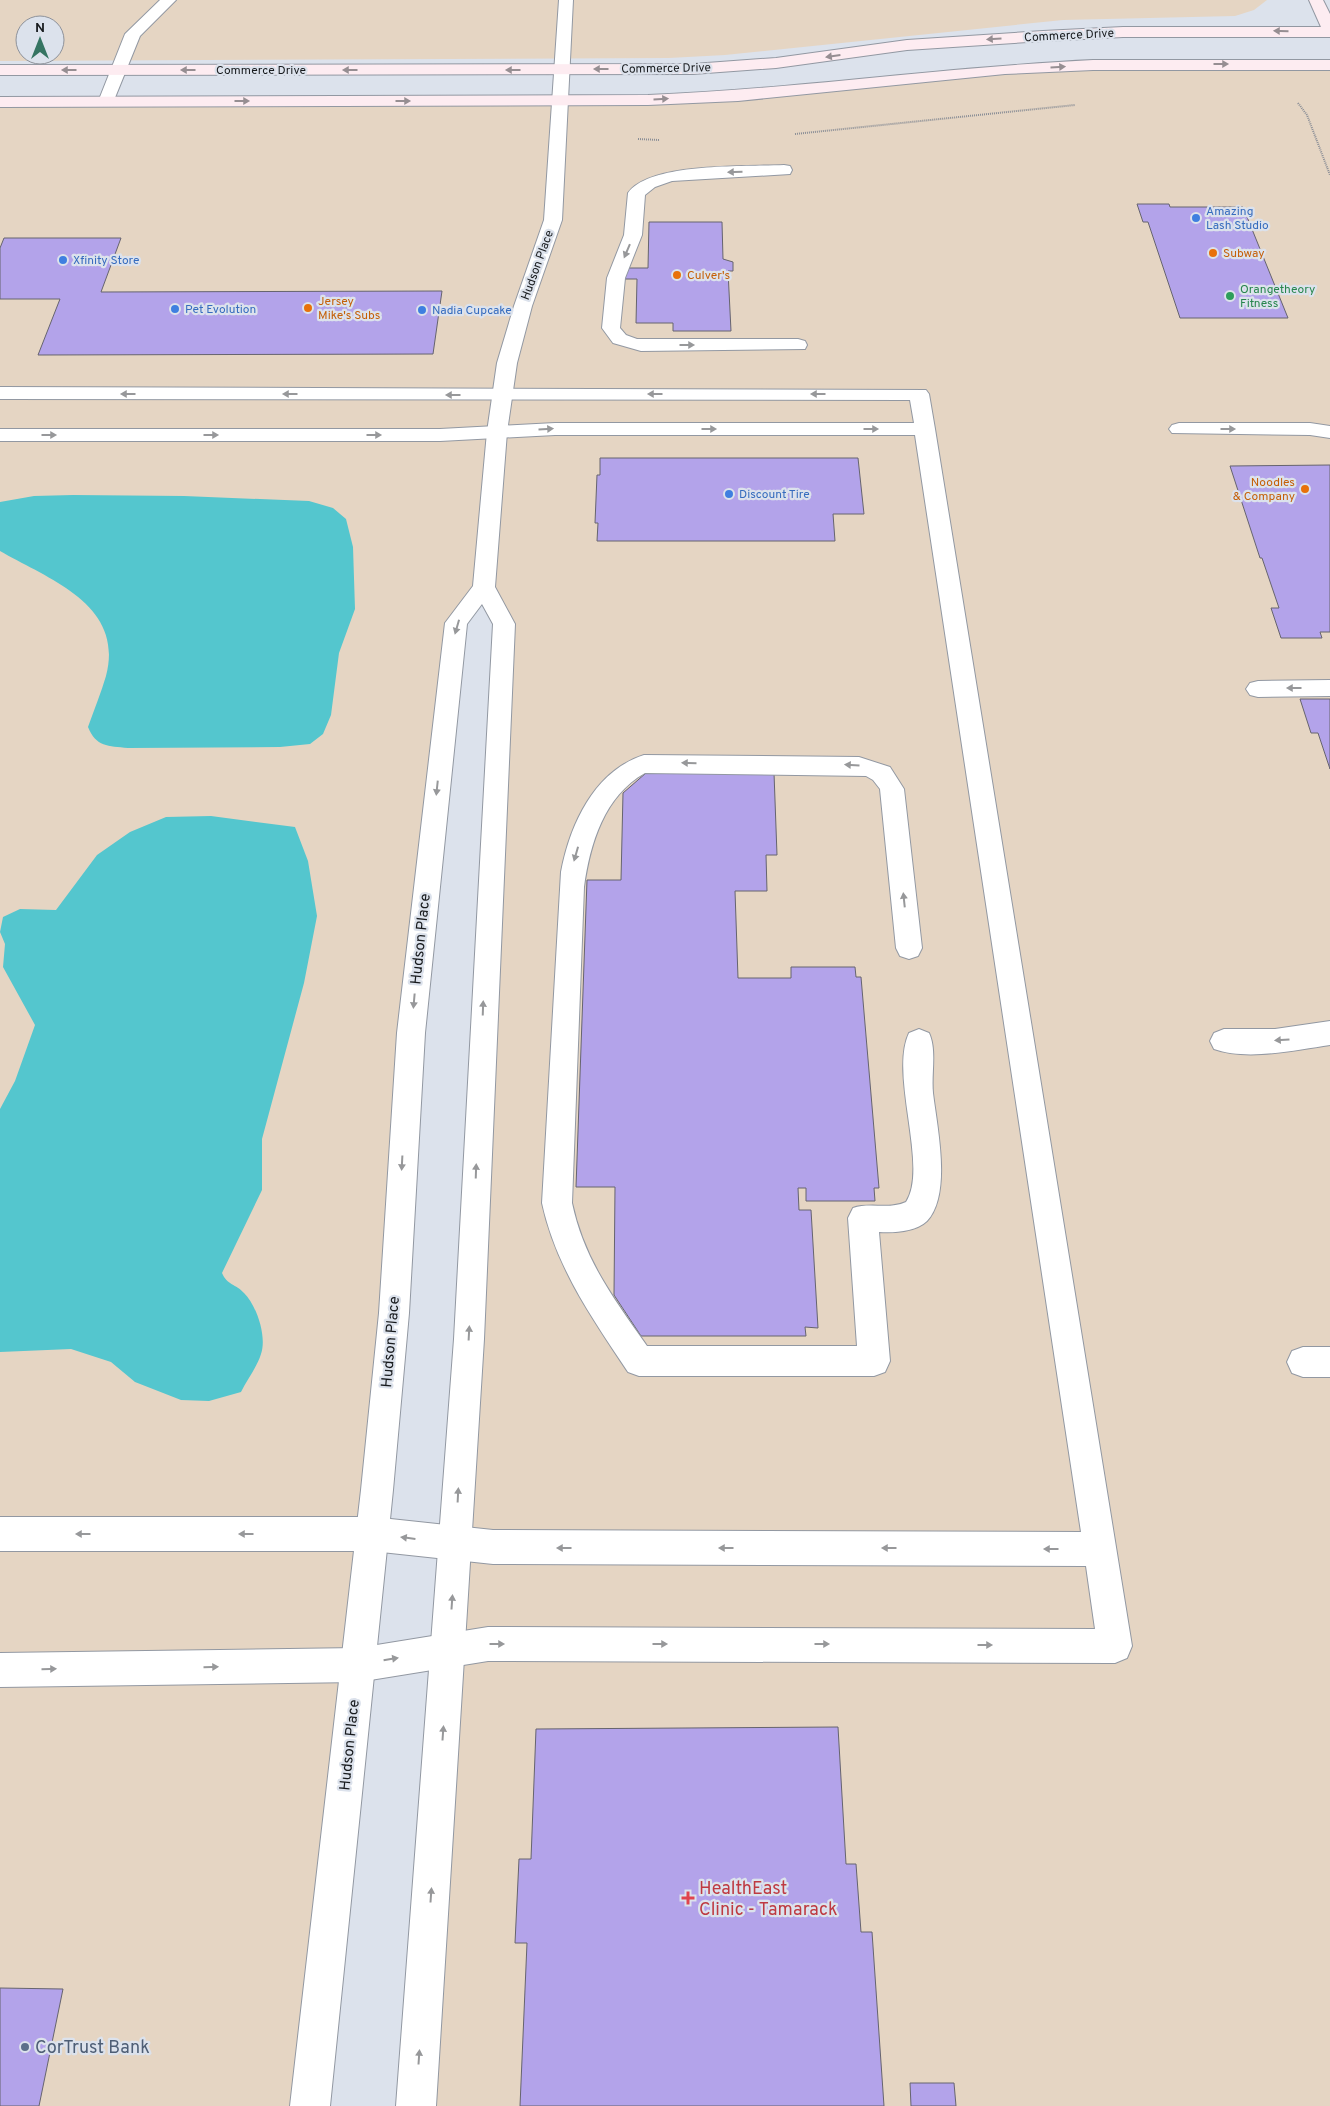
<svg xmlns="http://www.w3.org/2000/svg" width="1330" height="2106" viewBox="0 0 1330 2106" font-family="Overpass,sans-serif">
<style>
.commercial{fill:#e5d5c3;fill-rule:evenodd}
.water{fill:#54c6ce}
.building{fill:#b3a3ea;stroke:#66646e}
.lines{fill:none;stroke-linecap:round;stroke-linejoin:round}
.lane-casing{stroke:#9298a2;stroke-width:2}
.street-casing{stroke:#9298a2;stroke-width:2}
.secondary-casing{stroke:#9298a2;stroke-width:2}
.path{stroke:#8a8e96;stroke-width:2;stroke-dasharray:1 1;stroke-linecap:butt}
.lane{fill:#fff;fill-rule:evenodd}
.street{fill:#fff;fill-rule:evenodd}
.secondary{fill:#fdecf1;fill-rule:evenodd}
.oneway{fill:#968e92}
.oneway2{fill:#97989a}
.shop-dot{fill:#3f7fe0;stroke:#dce2ec;stroke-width:2}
.food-dot{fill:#e8710a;stroke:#dce2ec;stroke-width:2}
.leisure-dot{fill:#2e9e5b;stroke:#dce2ec;stroke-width:2}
.health-dot{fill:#e0444e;stroke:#dce2ec;stroke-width:2}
.service-dot{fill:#5c6f8a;stroke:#dce2ec;stroke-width:2}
.labels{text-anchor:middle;stroke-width:4.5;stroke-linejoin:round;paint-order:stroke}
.far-street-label{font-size:12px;fill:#181b1e;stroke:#dce2ec}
.far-shop-label{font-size:12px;fill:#366cbe;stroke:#dce2ec;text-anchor:start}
.far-food-label{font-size:12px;fill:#c56008;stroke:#dce2ec;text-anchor:start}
.far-leisure-label{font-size:12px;fill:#27864d;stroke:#dce2ec;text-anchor:start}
.street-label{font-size:15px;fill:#181b1e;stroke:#dce2ec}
.near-health-label{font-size:18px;fill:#be3a42;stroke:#dce2ec;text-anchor:start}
.near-service-label{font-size:18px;fill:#4e5e75;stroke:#dce2ec;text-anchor:start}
</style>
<rect width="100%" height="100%" fill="#dce2ec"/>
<path class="commercial" d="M0,0H1267L1254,10L1235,16L1063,20L725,55L669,58L0,61ZM25,25H55V55H25Z
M1330,65V2106H416L504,624L484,587L456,623L310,2106H0V102L648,100L1005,69Z"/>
<path class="water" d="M73,495L184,496L309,501L333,508L346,519L353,547L355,609L339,653L331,715L323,734L310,744L280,747L128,748C108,746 96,747 88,727C94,710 101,693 106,676C125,604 48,579 0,551V502L34,496Z
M211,816L295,827L308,861L317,916L304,983L262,1139V1190L222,1273C227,1285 236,1284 244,1293C257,1306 267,1337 261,1354C257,1367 247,1380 241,1392L209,1401L181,1400L135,1382L111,1362L71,1349L0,1352V1109L15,1081L35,1025L3,967L5,944L0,932L3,917L20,909L56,910L97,855L130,832L166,817Z"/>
<path class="building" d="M1137,204H1169L1170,207H1243L1288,318H1180L1148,222H1143Z
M649,222H722L723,259L733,262V271H728L731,331H673V323H636L637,279H624L625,268H648Z
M4,238H121L101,292L442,291L433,354L38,355L60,299H0V248Z
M600,458H858L864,514H833L835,541H597L598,523H595L597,475H600Z
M1330,465V632H1320L1322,638H1281L1271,608H1279L1262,558H1260L1230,466Z
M1300,699H1330V769L1318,733H1311Z
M646,773H774L777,855H766L767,891H735L738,978H791V967H855L856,977H861L879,1188H874L875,1201H806V1188H798L799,1210H811L818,1328L805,1327L806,1336H641L614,1295L615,1187H576L587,880H621L623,793Z
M838,1727L846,1864H856L861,1932H872L884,2106H520L527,1943H515L519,1859H531L536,1729Z
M0,1988L63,1989L39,2106H0Z
M910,2083H954L956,2106H911Z"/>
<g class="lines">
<defs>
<path id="lane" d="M160,0H176L140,36L112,105H100L98,102L125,34Z
M784,165L790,166L792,170L790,174L672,181L655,187L645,195L642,235L625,278L620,328L626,335L637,339H798L805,341L807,345L805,349L641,351L613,343L602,328L607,278L624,235L628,193C650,162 747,167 784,165Z
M0,387L926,390L929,394L935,429L1132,1646L1127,1658L1115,1663L488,1661L358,1682L0,1687V1653L358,1648L488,1627L1095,1629L1086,1566L493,1564L372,1551H0V1517H372L493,1530L1081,1532L915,435H555L440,441H0V429H440L555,423H914L910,400L0,399Z
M1179,423H1310L1330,426V438L1310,435L1172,433L1169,429L1172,425Z
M1330,680V696L1258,697L1250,695L1246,689L1250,683L1258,681Z
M644,755L859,757L890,767L904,789L922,948L918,956L909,959L900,956L896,948L880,789L873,780L866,776L645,773C604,796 590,844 584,887L572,1203C584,1260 614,1299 647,1346H857L848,1218L853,1208C870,1202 889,1210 906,1202C929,1167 889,1075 909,1033L919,1029L929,1033C937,1050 931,1074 933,1093C937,1127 952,1194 927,1221C916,1232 893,1233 879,1232L890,1361L885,1372L874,1376H639L628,1372C592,1318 556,1267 542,1203L561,872C570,825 594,771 644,755Z
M1330,1021V1045C1296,1050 1247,1061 1214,1049L1210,1041L1214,1033L1224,1029H1275Z
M1303,1347H1330V1377H1303L1292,1373L1287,1362L1292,1351Z"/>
<path id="street" d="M559,0H573L562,220L532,306L517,363L507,432L495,587L515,624L484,1339L436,2106H396L454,1339L493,624L482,604L467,624L425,1033L409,1313L393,1490L330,2106H290L361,1490L379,1313L397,1033L445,623L473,586L487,432L497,363L514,306L544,220Z"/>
<path id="secondary" d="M1309,0H1323L1330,14V37H1123L1043,41L907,50L776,68L693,74L0,75V65L693,64L776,58L907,40L1043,31L1123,27H1321Z
M1093,60H1330V70H1093L1005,74L738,101L648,105L0,107V97L648,95C797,89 944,67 1093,60Z"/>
</defs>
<use href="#lane" class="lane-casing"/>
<use href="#street" class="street-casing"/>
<use href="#secondary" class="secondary-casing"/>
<path class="path" d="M1298,103L1307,115L1330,175
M795,134L1075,105
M638,139L659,140"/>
<use href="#lane" class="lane"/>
<use href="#street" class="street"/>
<use href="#secondary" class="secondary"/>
</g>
<defs><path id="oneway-solid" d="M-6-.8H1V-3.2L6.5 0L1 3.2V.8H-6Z" transform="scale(1.25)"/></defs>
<g class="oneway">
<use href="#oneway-solid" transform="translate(1281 31) rotate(-179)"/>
<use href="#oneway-solid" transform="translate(994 39) rotate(177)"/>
<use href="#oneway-solid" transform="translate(833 56) rotate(172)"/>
<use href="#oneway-solid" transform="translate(1221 64)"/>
<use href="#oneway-solid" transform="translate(1058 67) rotate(-3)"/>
<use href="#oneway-solid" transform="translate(601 69) rotate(180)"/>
<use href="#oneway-solid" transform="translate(69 70) rotate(180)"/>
<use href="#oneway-solid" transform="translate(188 70) rotate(180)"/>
<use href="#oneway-solid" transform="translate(350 70) rotate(180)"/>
<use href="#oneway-solid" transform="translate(513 70) rotate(180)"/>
<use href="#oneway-solid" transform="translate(661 99) rotate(-3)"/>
<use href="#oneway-solid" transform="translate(242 101)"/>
<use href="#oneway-solid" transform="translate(403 101)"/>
</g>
<g class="oneway2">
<use href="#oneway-solid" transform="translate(735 172) rotate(178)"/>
<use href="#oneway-solid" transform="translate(627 251) rotate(113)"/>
<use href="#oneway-solid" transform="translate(687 345)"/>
<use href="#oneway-solid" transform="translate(128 394) rotate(-180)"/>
<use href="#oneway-solid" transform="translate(290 394) rotate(-180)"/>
<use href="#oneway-solid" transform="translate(655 394) rotate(-180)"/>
<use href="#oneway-solid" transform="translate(818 394) rotate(-180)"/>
<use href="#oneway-solid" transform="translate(453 395) rotate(180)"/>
<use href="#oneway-solid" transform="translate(546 429) rotate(-3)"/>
<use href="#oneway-solid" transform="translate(709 429)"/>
<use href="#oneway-solid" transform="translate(871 429)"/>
<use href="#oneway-solid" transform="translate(1228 429)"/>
<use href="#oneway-solid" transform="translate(49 435)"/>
<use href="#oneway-solid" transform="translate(211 435)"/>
<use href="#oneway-solid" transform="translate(374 435)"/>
<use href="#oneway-solid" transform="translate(457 627) rotate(106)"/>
<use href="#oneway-solid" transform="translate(1294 688) rotate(180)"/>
<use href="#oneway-solid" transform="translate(689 763) rotate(-179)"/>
<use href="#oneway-solid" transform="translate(852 765) rotate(-177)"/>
<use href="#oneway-solid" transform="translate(437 788) rotate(96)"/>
<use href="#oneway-solid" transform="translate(576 854) rotate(106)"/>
<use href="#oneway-solid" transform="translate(904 900) rotate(-96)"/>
<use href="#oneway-solid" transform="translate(414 1001) rotate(95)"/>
<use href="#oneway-solid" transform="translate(483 1008) rotate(-88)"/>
<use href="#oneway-solid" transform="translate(1282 1040) rotate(176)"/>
<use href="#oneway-solid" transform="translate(402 1163) rotate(93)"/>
<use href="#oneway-solid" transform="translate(476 1171) rotate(-88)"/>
<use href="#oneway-solid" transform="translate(469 1333) rotate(-87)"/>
<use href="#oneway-solid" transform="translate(458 1495) rotate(-87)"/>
<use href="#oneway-solid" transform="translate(83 1534) rotate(180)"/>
<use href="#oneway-solid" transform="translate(246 1534) rotate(180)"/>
<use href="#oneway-solid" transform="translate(408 1538) rotate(-173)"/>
<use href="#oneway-solid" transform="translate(564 1548) rotate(-180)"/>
<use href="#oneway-solid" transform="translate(726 1548) rotate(-180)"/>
<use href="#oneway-solid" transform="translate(889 1548) rotate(-180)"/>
<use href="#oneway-solid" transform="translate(1051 1549) rotate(180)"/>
<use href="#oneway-solid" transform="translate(452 1602) rotate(-86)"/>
<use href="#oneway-solid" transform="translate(497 1644)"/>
<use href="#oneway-solid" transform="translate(660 1644)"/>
<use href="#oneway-solid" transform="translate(822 1644)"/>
<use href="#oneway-solid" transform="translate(985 1645)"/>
<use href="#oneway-solid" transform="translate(391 1659) rotate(-9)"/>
<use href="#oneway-solid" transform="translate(211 1667) rotate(-1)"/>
<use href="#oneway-solid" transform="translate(49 1669) rotate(-1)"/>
<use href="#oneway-solid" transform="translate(443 1733) rotate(-86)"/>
<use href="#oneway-solid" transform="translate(431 1895) rotate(-86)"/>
<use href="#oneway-solid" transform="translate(419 2057) rotate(-86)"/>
</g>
<g class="shop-dot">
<circle cx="1196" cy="218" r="5"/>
<circle cx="63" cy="260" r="5"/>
<circle cx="175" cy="309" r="5"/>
<circle cx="422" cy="310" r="5"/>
<circle cx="729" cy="494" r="5"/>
</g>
<g class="food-dot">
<circle cx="1213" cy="253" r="5"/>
<circle cx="677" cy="275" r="5"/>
<circle cx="308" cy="308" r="5"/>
<circle cx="1305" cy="489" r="5"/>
</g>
<circle class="leisure-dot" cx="1230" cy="296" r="5"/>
<path class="health-dot" d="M685.5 1890.5h5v5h5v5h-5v5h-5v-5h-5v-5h5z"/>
<circle class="service-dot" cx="25" cy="2047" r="5"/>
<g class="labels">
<g class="far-street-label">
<text transform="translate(1069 35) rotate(-3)" y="4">Commerce Drive</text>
<text transform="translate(666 68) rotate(-1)" y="4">Commerce Drive</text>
<text x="261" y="74">Commerce Drive</text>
<text transform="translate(537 265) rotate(-70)" y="4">Hudson Place</text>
</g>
<g class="far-shop-label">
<text x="1206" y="215">Amazing<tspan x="1206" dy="14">Lash Studio</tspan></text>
<text x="73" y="264">Xfinity Store</text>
<text x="185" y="313">Pet Evolution</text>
<text x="432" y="314">Nadia Cupcake</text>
<text x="739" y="498">Discount Tire</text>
</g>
<g class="far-food-label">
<text x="1223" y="257">Subway</text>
<text x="687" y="279">Culver's</text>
<text x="318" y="305">Jersey<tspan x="318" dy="14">Mike's Subs</tspan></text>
<text x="1295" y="486" text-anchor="end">Noodles<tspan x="1295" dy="14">&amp; Company</tspan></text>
</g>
<g class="far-leisure-label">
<text x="1240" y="293">Orangetheory<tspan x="1240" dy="14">Fitness</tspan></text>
</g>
<g class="street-label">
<text transform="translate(420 939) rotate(-84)" y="5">Hudson Place</text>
<text transform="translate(390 1342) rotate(-85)" y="5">Hudson Place</text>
<text transform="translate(349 1745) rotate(-84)" y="5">Hudson Place</text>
</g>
<g class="near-health-label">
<text x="699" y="1894">HealthEast<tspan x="699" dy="21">Clinic - Tamarack</tspan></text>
</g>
<g class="near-service-label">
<text x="35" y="2053">CorTrust Bank</text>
</g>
</g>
<g transform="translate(40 40)"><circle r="24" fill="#dce2ec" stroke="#8e929a"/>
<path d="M0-4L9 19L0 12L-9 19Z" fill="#357462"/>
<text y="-8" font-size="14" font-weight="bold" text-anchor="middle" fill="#181b1e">N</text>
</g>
</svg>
